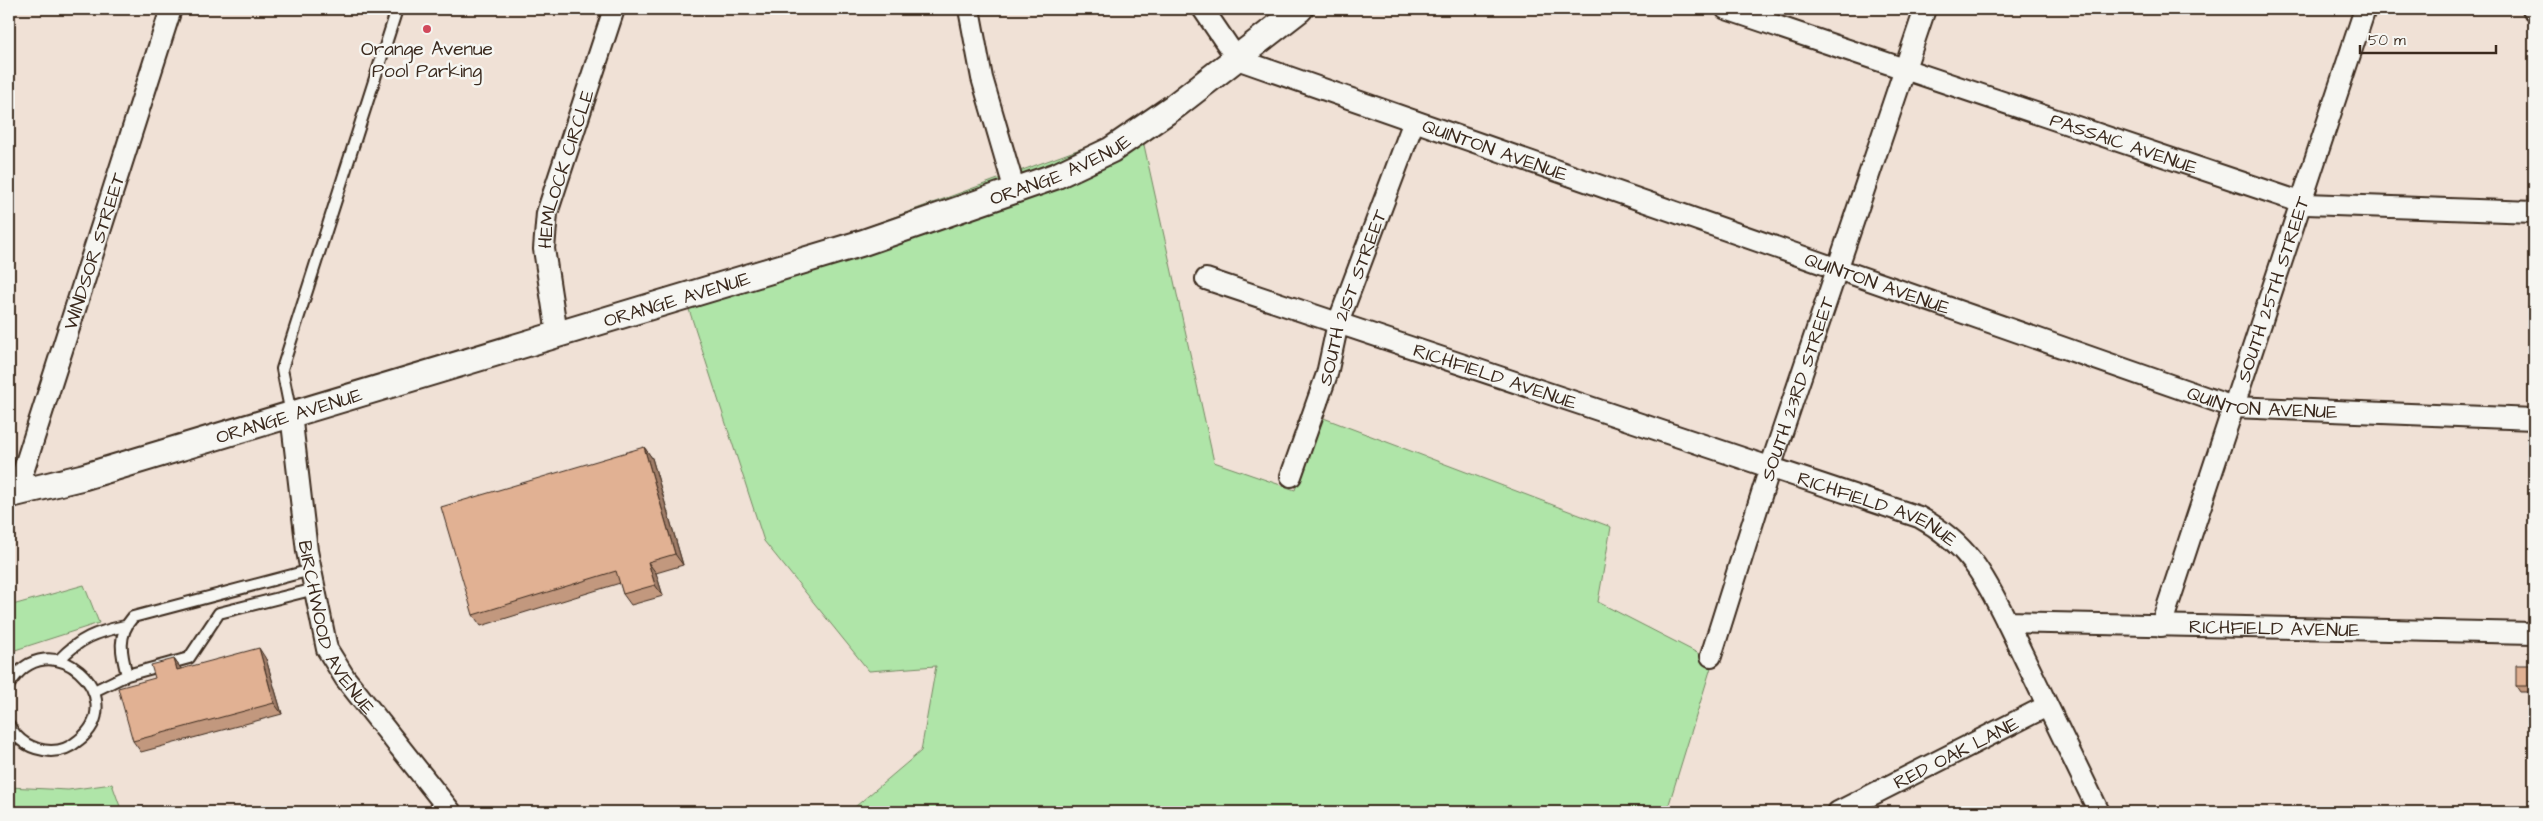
<svg xmlns="http://www.w3.org/2000/svg" width="2543" height="821" viewBox="0 0 2543 821" font-family="'Architects Daughter',sans-serif">
<style>
.green{fill:#afe5a8;stroke:#758863}
.lines{fill:none;stroke-linecap:round;stroke-linejoin:round}
.service-casing{stroke:#3b2a1e;stroke-width:14}
.minor-casing{stroke:#3b2a1e;stroke-width:24}
.tertiary-casing{stroke:#3b2a1e;stroke-width:29}
.service{stroke:#f6f6f2;stroke-width:10}
.minor{stroke:#f6f6f2;stroke-width:20}
.tertiary{stroke:#f6f6f2;stroke-width:25}
.wall{fill:#c2987e;stroke:#3b2a1e}
.shaded-wall{fill:#9e7c67;stroke:#3b2a1e}
.building{fill:#e1b193;stroke:#3b2a1e}
.poi-dot{fill:#d1495b;stroke:#f6f6f2;stroke-width:2}
.labels{text-anchor:middle;stroke-width:5;stroke-linejoin:round;paint-order:stroke}
.poi-label{font-size:19px;fill:#3b2a1e;stroke:#f6f6f2}
.street-label{font-size:19px;fill:#3b2a1e;stroke:#f6f6f2}
</style>
<rect width="100%" height="100%" fill="#f0e1d6"/>
<filter id="ink" filterUnits="userSpaceOnUse"><feTurbulence type="fractalNoise" baseFrequency=".02" numOctaves="2"/><feDisplacementMap in="SourceGraphic" scale="10" xChannelSelector="R" yChannelSelector="G"/><feConvolveMatrix kernelMatrix="1 2 1 2 8 2 1 2 1" color-interpolation-filters="sRGB"/></filter>
<g filter="url(#ink)">
<path class="green" d="M1140,127L1214,462L1295,490L1321,417L1611,527L1598,602L1713,661L1669,804L1672,812H849L921,751L936,666L869,671L764,541L684,294Z
M84,585L99,623L9,652V606Z
M112,784L122,812H9V787L68,790Z"/>
<g class="lines">
<defs>
<path id="service" d="M291,414L282,369L397,9
M311,570L133,617C117,635 121,653 127,675L189,658L219,613L315,589
M59,660C80,638 96,632 125,626
M9,685C49,618 133,698 79,740C71,747 62,751 51,751C32,750 18,742 9,725
M94,691L127,675"/>
<g id="minor">
<path d="M969,9L982,78L1015,191"/>
<path id="s1" d="M1203,9L1237,59L2233,407L2534,419"/>
<path id="s2" d="M1726,9L2306,204L2534,212"/>
<path d="M2533,9H2534"/>
<path id="s3" d="M1206,279L1919,517C1967,543 1984,575 2007,622L2534,633"/>
<path id="s4" d="M557,334L544,249L547,213L614,9"/>
<path id="s5" d="M291,414L307,551L327,649L345,678L451,812"/>
<path id="s6" d="M1291,476L1327,374L1338,323L1414,121"/>
<path id="s7" d="M16,494L171,9"/>
<path d="M2007,622L2099,812"/>
<path id="s8" d="M2161,626L2365,9"/>
<path id="s9" d="M1711,656L1767,477L1925,9"/>
<path id="s10" d="M1838,812L2047,706"/>
</g>
<g id="tertiary">
<path id="s11" d="M9,495L83,477L862,243L1056,176L1111,150L1175,106L1300,9"/>
</g>
</defs>
<use href="#service" class="service-casing"/>
<use href="#minor" class="minor-casing"/>
<use href="#tertiary" class="tertiary-casing"/>
<use href="#service" class="service"/>
<use href="#minor" class="minor"/>
<use href="#tertiary" class="tertiary"/>
</g>
<path class="wall" d="M644,447L652,458L683,565L656,573L663,596L631,605L623,594L620,583L481,626L473,615Z
M174,659L181,669L266,659L282,714L141,752L133,741Z
M2534,665V692H2520L2516,686Z"/>
<path class="shaded-wall" d="M644,447L652,458L683,565L675,554Z
M648,562L656,573L663,596L655,585Z
M259,648L266,659L282,714L274,703Z
M174,659L182,670H177Z"/>
<path class="building" d="M644,447L675,554L648,562L655,585L623,594L616,571L473,615L441,507Z
M259,648L274,703L133,741L118,688L155,678L151,665L174,659L177,670Z
M2516,665H2534V686H2516Z"/>
</g>
<circle class="poi-dot" cx="427" cy="29" r="5"/>
<g class="labels">
<g class="poi-label">
<text x="427" y="55">Orange Avenue<tspan x="427" dy="22">Pool Parking</tspan></text>
</g>
<g class="street-label">
<text dy="7" stroke="none"><textPath href="#s2" startOffset="420">PASSAIC AVENUE</textPath></text>
<text dy="7" stroke="none"><textPath href="#s1" startOffset="334">QUINTON AVENUE</textPath></text>
<text dy="7" stroke="none"><textPath href="#s11" startOffset="1101">ORANGE AVENUE</textPath></text>
<text dy="7" stroke="none"><textPath href="#s4" startOffset="169">HEMLOCK CIRCLE</textPath></text>
<text dy="7" stroke="none"><textPath href="#s7" startOffset="255">WINDSOR STREET</textPath></text>
<text dy="7" stroke="none"><textPath href="#s1" startOffset="739">QUINTON AVENUE</textPath></text>
<text dy="7" stroke="none"><textPath href="#s8" startOffset="355">SOUTH 25TH STREET</textPath></text>
<text dy="7" stroke="none"><textPath href="#s11" startOffset="696">ORANGE AVENUE</textPath></text>
<text dy="7" stroke="none"><textPath href="#s6" startOffset="189">SOUTH 21ST STREET</textPath></text>
<text dy="7" stroke="none"><textPath href="#s3" startOffset="305">RICHFIELD AVENUE</textPath></text>
<text dy="7" stroke="none"><textPath href="#s9" startOffset="281">SOUTH 23RD STREET</textPath></text>
<text dy="7" stroke="none"><textPath href="#s1" startOffset="1144">QUINTON AVENUE</textPath></text>
<text dy="7" stroke="none"><textPath href="#s11" startOffset="291">ORANGE AVENUE</textPath></text>
<text dy="7" stroke="none"><textPath href="#s3" startOffset="710">RICHFIELD AVENUE</textPath></text>
<text dy="7" stroke="none"><textPath href="#s5" startOffset="221">BIRCHWOOD AVENUE</textPath></text>
<text dy="7" stroke="none"><textPath href="#s3" startOffset="1159">RICHFIELD AVENUE</textPath></text>
<text dy="7" stroke="none"><textPath href="#s10" startOffset="132">RED OAK LANE</textPath></text>
</g>
</g>
<rect width="2543" height="821" fill="none" stroke="#f6f6f2" stroke-width="30"/>
<rect x="15" y="15" width="2513" height="791" fill="none" stroke="#3b2a1e" stroke-width="2" filter="url(#ink)"/>
<path d="M2360 45v8h136v-8" fill="none" stroke="#3b2a1e" stroke-width="2.5"/>
<text x="2368" y="45" font-size="15" fill="#3b2a1e" stroke="#f6f6f2" stroke-width="4" paint-order="stroke">50 m</text>
</svg>
